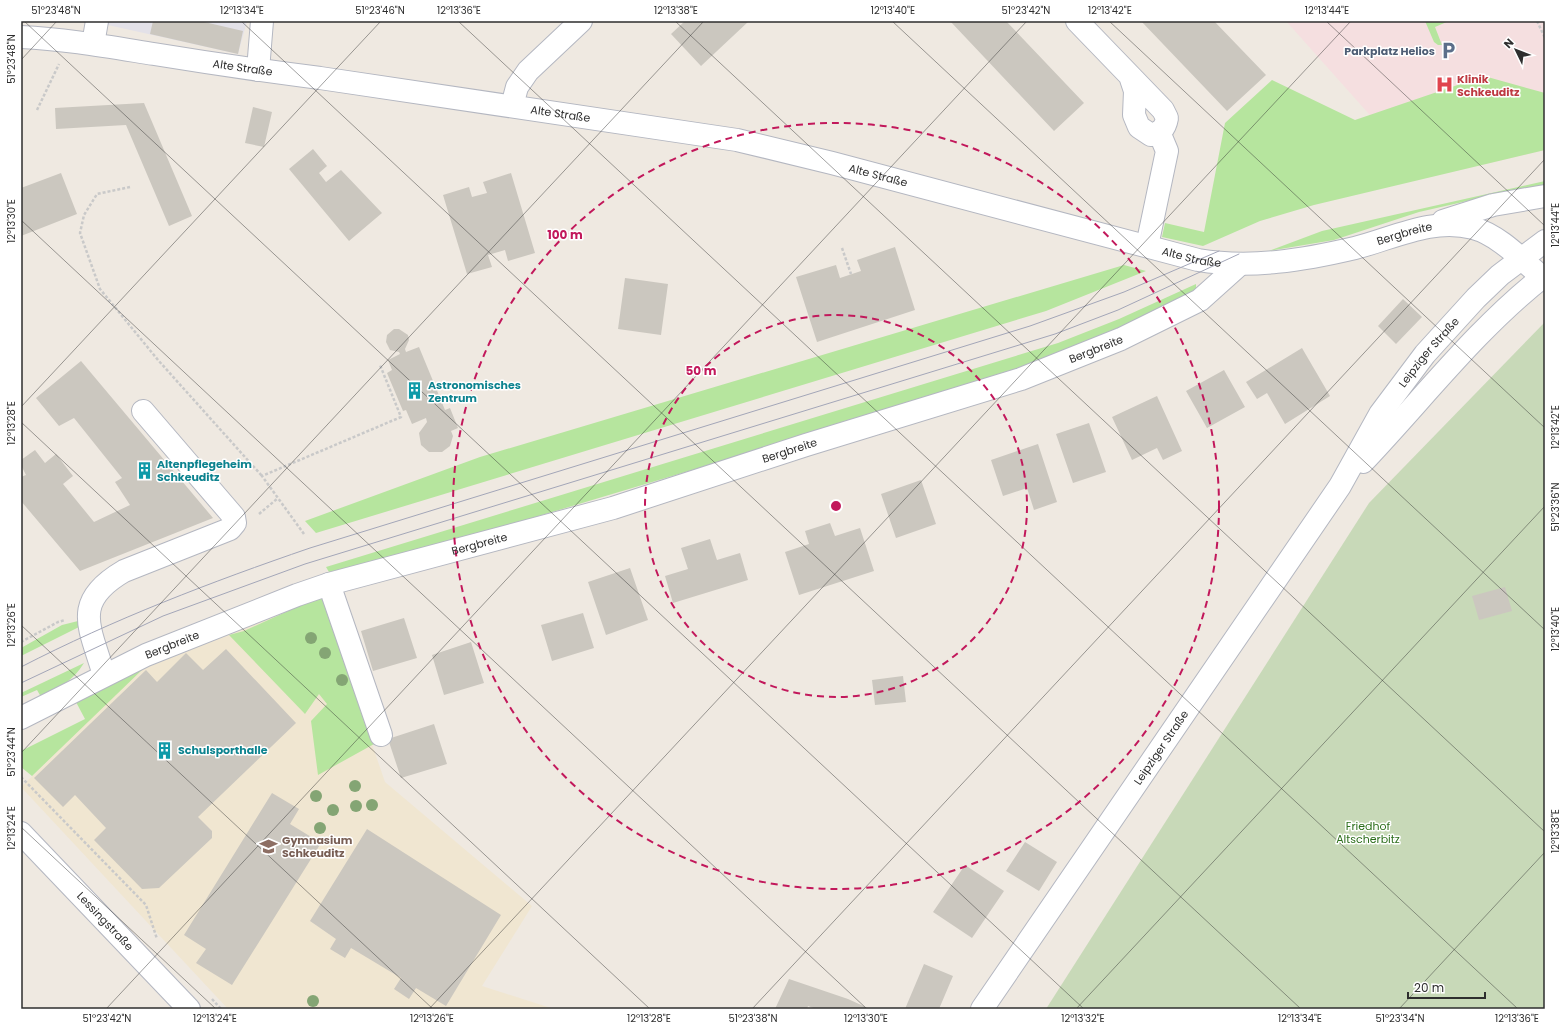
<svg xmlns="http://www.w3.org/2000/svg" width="1566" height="1030" viewBox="0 0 1566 1030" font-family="Poppins,sans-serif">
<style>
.industrial{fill:#e3e1e8}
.education{fill:#f0e6d1}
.medical{fill:#f5dfe0}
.green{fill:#b6e59e}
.cemetery{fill:#c8d9b8}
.building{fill:#cbc7bf}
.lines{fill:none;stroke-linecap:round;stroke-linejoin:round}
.minor-casing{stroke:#b4b7c1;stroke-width:24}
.path{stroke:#c9c9c9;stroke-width:2.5;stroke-dasharray:3 2;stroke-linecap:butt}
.minor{stroke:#fff;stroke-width:22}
.tram{stroke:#a3a6b8;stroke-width:1}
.tree{fill:#84a574}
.ticks{fill:none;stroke:#2e2e2e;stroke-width:1;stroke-opacity:0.45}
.ring{fill:none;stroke:#c2185b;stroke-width:2;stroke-dasharray:7 5}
.labels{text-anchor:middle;stroke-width:3;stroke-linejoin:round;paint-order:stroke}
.service-label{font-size:11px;font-weight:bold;fill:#4e5e75;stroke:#fff;text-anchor:end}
.street-label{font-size:11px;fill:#2e2e2e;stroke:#fff}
.health-label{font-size:11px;font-weight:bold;fill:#be3a42;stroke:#fff;text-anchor:start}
.culture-label{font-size:11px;font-weight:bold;fill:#0d838f;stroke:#fff;text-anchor:start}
.park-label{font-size:11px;fill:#2c6e1b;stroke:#fff}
.education-label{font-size:11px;font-weight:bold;fill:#785e54;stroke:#fff;text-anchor:start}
.centre{fill:#c2185b;stroke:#fff;stroke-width:2}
.ring-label{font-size:12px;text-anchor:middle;font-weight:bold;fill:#c2185b;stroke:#fff;stroke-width:3;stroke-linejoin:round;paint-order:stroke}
.neatline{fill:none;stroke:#2e2e2e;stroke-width:1.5}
.ticks-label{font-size:10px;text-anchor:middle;fill:#2e2e2e}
</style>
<rect width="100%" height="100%" fill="#efe9e1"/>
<path class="industrial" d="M90,21H247L238,54Z"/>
<path class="education" d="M321,596L385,782L532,906L482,986L554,1009H228L21,787L144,667Z"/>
<path class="medical" d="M1286,21H1545V150L1426,178Z"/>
<path class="green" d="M1425,21H1449L1435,27L1442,45H1438L1434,42Z
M1484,76L1545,93V150L1314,205L1260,221L1203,246L1162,237L1165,223L1204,232L1225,123L1272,80L1355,120Z
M1545,181V187L1498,194L1419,212L1334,240L1269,251L1322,231Z
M1124,265L1146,271L1046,311L316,533L305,521L480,457Z
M1196,284V294L1121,330L963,389L432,548L329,572L326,567L1058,343L1119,319Z
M323,595L374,744L318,775L311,721L327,704L319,694L305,714L229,635L244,631Z
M78,621L79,627L21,656V648L62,625Z
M84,663C73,681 59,688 41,697L37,690L21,697V693Z
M144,668L32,776L21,767V751L85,719L76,702Z"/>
<path class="cemetery" d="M1545,322V1009H1046L1369,503Z"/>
<path class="building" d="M153,21H200L243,31L238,54L150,34Z
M685,21H749L701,66L671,34Z
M950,21H1006L1084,103L1054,131Z
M1141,21H1214L1266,75L1227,111Z
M144,103L192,216L169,226L126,125L56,129L55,108Z
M253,107L272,112L264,147L245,143Z
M313,149L327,166L319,173L326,182L341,170L382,213L349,241L289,169Z
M61,173L77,214L21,236V188Z
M511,173L535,253L508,261L505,250L488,255L492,267L467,274L443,195L469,187L472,197L487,193L483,182Z
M895,247L915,310L817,342L796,277L836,265L840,278L861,271L857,260Z
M625,278L668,284L661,335L618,329Z
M1403,299L1422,317L1396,344L1378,326Z
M394,329H399L408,335L409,340L405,349L406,352L419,347L445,410L450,408L458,428L451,431L453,436L450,446L442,452H429L421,445L419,433L427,422L426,418L412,424L406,410L403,411L387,373L392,370L388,360L400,354L399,352L390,350L386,342L387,335Z
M1302,348L1330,396L1285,424L1267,393L1257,399L1246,382Z
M81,361L213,518L80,571L21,501V477L26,475L21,465V460L35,450L45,463L56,454L73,476L63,484L94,522L130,505L115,482L122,478L74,418L59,426L36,398Z
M1224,370L1245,407L1207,428L1186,391Z
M1157,396L1182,451L1163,460L1157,448L1132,460L1112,417Z
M1089,423L1106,472L1073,483L1056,434Z
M1038,444L1057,502L1034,510L1027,488L1003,496L991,460Z
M921,480L936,524L896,538L881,494Z
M830,523L835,536L860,528L874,571L799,595L785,552L809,544L805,531Z
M710,539L717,560L740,553L748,580L673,603L665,576L688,569L681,548Z
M630,568L648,620L606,635L588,582Z
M1505,587L1512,611L1479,620L1472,596Z
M583,613L594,648L552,661L541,625Z
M404,618L417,658L373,671L361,631Z
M471,642L484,683L444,695L432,655Z
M226,649L296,723L198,817L212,831V838L159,888L142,889L94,840L106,828L75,795L63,807L34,778L146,670L157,682L186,653L203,670Z
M903,676L906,702L875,705L872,680Z
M434,724L447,764L401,778L388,739Z
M272,793L299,809L290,824L321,843L232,985L196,963L206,949L184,935Z
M367,829L501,915L446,1006L416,988L409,999L394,989L401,978L351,948L345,958L330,949L336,939L310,921Z
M1025,842L1057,862L1039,891L1006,871Z
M965,865L1004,891L972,938L933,912Z
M924,964L953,976L939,1009H905Z
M789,979L848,999L870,1009H816L808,1006L807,1009H775Z"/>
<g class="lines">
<defs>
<g id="minor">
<path d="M1077,21L1163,110L1167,118C1165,129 1161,132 1151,135L1139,127L1134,115L1135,91L1131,79"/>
<path id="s1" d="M21,37C66,39 110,47 154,54C209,63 264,71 320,78L737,140L832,163L1198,260C1251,269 1304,260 1355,248C1394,238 1433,217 1473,228C1499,235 1522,260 1542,277"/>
<path d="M93,44L97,21"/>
<path d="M258,70L262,21"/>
<path d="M512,106L517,87L528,71L581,21"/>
<path d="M1443,221L1493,205L1545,196"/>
<path d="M1147,246L1167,151L1159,132"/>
<path d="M1363,462C1423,399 1476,329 1545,275"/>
<path d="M329,584L381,735"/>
<path d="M104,675C90,627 71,602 124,571L230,529L235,523L234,517L143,411"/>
<path id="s2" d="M21,718L146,655L297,595L329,584L613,508L806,445L1021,379L1121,339L1200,300L1239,265"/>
<path id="s3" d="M21,833L189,1009"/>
<path id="s4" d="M982,1009L1340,486L1380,414L1425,354L1476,298L1500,275L1545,241"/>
</g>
</defs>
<use href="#minor" class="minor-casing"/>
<path class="path" d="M1537,21L1545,38
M37,110L59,64
M130,187L97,194L84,215L80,233L100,289L158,360L262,476
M842,248L851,274
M259,514L278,498
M304,534L262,476L401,417L380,365
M21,642L58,622L65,620
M21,777L146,905L157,939
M212,999L221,1009"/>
<use href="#minor" class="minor"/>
<path class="tram" d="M21,667C114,619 211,582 310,548L1030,326L1124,292L1219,251
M21,683L163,616L305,564L1055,334L1118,310L1239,254"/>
</g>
<g class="tree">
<circle cx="311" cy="638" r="6"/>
<circle cx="325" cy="653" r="6"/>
<circle cx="342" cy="680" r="6"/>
<circle cx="355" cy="786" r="6"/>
<circle cx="316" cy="796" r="6"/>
<circle cx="372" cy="805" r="6"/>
<circle cx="356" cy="806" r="6"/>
<circle cx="333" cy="810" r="6"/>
<circle cx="320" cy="828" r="6"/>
<circle cx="313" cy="1001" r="6"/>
</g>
<path class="ticks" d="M24,21L1084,1009M241,21L1301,1009M458,21L1518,1009M675,21L1545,832M892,21L1545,630M1109,21L1545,428M1326,21L1545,226M1543,21L1545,23M21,60L57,21M21,220L867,1009M21,407L381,21M21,422L650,1009M21,625L433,1009M21,753L704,21M21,827L216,1009M106,1009L1027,21M429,1009L1351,21M752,1009L1545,159M1076,1009L1545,506M1399,1009L1545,852"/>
<g class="ring">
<circle cx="836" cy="506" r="191"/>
<circle cx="836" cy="506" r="383"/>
</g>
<defs>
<symbol id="parking-bare" viewBox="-9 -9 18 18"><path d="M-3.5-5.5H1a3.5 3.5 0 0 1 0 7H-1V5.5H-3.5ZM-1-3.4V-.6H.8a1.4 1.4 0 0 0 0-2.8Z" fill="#5c6f8a" stroke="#fff" stroke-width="2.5" paint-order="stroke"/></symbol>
<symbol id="hospital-bare" viewBox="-9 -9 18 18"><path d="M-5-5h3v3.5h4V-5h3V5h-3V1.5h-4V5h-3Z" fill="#e0444e" stroke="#fff" stroke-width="2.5" paint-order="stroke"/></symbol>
<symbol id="building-bare" viewBox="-9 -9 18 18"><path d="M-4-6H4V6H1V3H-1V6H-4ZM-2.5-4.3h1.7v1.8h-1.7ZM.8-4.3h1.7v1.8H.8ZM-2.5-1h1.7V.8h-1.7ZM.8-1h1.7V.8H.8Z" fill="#0f9aa8" stroke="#fff" stroke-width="2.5" paint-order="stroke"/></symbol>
<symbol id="school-bare" viewBox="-9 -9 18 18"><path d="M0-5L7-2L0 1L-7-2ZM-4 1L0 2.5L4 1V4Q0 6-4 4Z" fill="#8d6e63" stroke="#fff" stroke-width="2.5" paint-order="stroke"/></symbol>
</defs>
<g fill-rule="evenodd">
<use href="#parking-bare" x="1436" y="38" width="25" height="25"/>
<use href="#hospital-bare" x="1432" y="72" width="25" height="25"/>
<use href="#building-bare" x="402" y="378" width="25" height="25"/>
<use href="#building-bare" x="132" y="458" width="25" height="25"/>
<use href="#building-bare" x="152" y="738" width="25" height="25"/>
<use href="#school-bare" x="256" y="834" width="25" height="25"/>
</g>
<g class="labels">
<g class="service-label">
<text x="1435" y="55">Parkplatz Helios</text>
</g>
<g class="street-label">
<text dy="4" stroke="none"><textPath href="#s1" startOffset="224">Alte Straße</textPath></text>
<text dy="4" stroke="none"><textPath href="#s1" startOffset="545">Alte Straße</textPath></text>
<text dy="4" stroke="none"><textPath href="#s1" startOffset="869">Alte Straße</textPath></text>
<text dy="4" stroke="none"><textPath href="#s1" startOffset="1410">Bergbreite</textPath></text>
<text dy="4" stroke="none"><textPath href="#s1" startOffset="1193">Alte Straße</textPath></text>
<text dy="4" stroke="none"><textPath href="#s2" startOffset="1139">Bergbreite</textPath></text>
<text dy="4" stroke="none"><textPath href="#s4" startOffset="795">Leipziger Straße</textPath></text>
<text dy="4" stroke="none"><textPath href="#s2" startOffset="816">Bergbreite</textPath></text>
<text dy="4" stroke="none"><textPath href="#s2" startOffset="492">Bergbreite</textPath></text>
<text dy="4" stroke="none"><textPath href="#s2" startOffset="168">Bergbreite</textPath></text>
<text dy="4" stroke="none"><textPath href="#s4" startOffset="317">Leipziger Straße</textPath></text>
<text dy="4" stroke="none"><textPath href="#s3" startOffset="122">Lessingstraße</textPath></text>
</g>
<g class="health-label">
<text x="1457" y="83">Klinik<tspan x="1457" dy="13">Schkeuditz</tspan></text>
</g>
<g class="culture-label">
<text x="428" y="389">Astronomisches<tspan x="428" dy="13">Zentrum</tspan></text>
<text x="157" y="468">Altenpflegeheim<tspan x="157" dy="13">Schkeuditz</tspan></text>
<text x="178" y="754">Schulsporthalle</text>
</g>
<g class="park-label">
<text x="1368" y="830">Friedhof<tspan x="1368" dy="13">Altscherbitz</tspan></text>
</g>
<g class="education-label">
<text x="282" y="844">Gymnasium<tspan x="282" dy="13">Schkeuditz</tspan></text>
</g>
</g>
<circle cx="836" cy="506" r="6" class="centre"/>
<g class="ring-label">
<text x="565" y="239">100 m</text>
<text x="701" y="375">50 m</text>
</g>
<rect width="1566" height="1030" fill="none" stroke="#ffffff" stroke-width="44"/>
<g transform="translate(1516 50) rotate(313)" stroke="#ffffff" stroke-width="3" paint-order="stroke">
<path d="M0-3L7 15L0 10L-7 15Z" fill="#2e2e2e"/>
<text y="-6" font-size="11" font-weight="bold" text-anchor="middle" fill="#2e2e2e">N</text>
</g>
<path d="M1408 992v6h77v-6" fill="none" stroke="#2e2e2e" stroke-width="2"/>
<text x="1414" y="992" font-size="12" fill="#2e2e2e" stroke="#ffffff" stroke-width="3" paint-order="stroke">20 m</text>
<rect x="22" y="22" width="1522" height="986" class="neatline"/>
<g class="ticks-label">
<text x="56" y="14">51°23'48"N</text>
<text x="242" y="14">12°13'34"E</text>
<text x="380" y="14">51°23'46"N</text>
<text x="459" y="14">12°13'36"E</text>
<text x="676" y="14">12°13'38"E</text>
<text x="893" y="14">12°13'40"E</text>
<text x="1026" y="14">51°23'42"N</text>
<text x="1110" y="14">12°13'42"E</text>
<text x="1327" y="14">12°13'44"E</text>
<text transform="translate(11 59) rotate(-90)" y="4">51°23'48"N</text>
<text transform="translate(11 221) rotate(-90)" y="4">12°13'30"E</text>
<text transform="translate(1555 225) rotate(-90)" y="4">12°13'44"E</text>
<text transform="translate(11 423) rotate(-90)" y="4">12°13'28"E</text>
<text transform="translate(1555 427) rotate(-90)" y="4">12°13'42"E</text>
<text transform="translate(1555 507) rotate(-90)" y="4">51°23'36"N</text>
<text transform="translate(11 625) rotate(-90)" y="4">12°13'26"E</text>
<text transform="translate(1555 629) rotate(-90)" y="4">12°13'40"E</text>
<text transform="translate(11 752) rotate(-90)" y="4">51°23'44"N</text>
<text transform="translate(11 828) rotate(-90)" y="4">12°13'24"E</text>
<text transform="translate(1555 831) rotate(-90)" y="4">12°13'38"E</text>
<text x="107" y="1022">51°23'42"N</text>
<text x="215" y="1022">12°13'24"E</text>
<text x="432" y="1022">12°13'26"E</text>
<text x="649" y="1022">12°13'28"E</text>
<text x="753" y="1022">51°23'38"N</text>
<text x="866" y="1022">12°13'30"E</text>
<text x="1083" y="1022">12°13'32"E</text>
<text x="1300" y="1022">12°13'34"E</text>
<text x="1400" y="1022">51°23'34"N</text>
<text x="1517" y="1022">12°13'36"E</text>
</g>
</svg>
